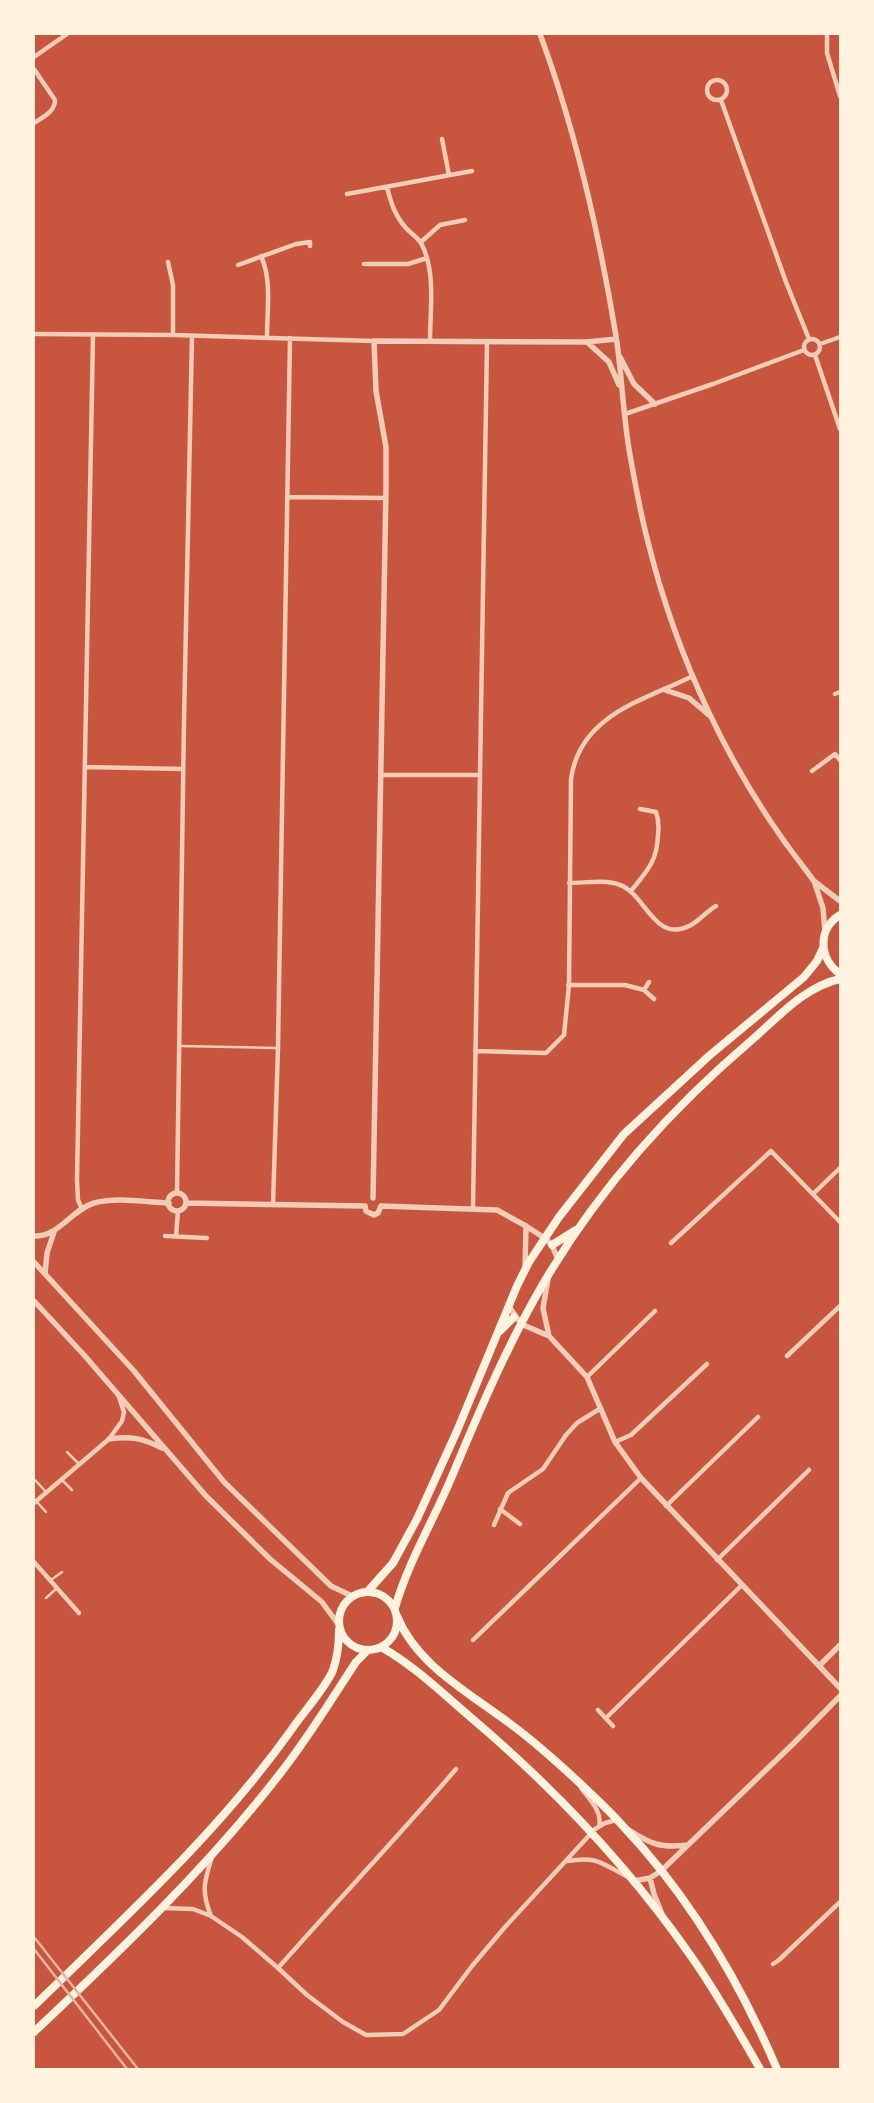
<svg xmlns="http://www.w3.org/2000/svg" width="874" height="2103" viewBox="0 0 874 2103" font-family="Merriweather,serif">
<style>
.lines{fill:none;stroke-linecap:round;stroke-linejoin:round}
.service{stroke:#f1ccb7;stroke-width:2.5}
.minor{stroke:#f1ccb7;stroke-width:4.5}
.tertiary{stroke:#f1ccb7;stroke-width:5.5}
.trunk{stroke:#fff3e0;stroke-width:8}
.rail{stroke:#e9b49f;stroke-width:2.5}
</style>
<rect width="100%" height="100%" fill="#c8553d"/>
<g class="lines">
<path class="service" d="M180,1046L278,1048
M67,1452L79,1464
M35,1480L46,1492
M62,1480L72,1490
M36,1501L46,1512
M51,1580L62,1572
M46,1598L56,1589"/>
<path class="minor" d="M827,34V53L840,96
M34,57L67,34
M34,69L55,100C55,112 43,117 34,123
M707 90a10 10 0 1 1 20 0a10 10 0 1 1-20 0Z
M721,100L786,282L809,339
M442,139L449,175
M387,187C391,203 395,216 406,228C411,234 419,238 422,245C436,273 430,310 430,341
M347,194L472,171
M421,242L440,225L465,220
M261,256C272,280 267,310 267,337
M168,262L173,285V335
M364,264H408L427,258
M238,265L296,244L310,242V246
M34,334L173,335L374,341
M804 347a8 8 0 1 1 16 0a8 8 0 1 1-16 0Z
M820,344L840,337
M815,355L840,429
M625,414L713,384L804,350
M287,497L386,498
M835,694L840,692
M85,767L183,769
M812,771L835,754L840,760
M382,775H480
M569,883C585,883 605,879 620,885C646,894 654,945 691,925C700,920 707,911 716,906
M631,891C647,871 657,862 658,835C659,826 659,820 656,812L640,809
M568,985H625L644,990L654,999
M644,990L649,982
M475,1051L546,1053L564,1035L569,985L571,779C580,715 642,701 693,676
M177,1193L184,721L192,336
M813,1194L840,1168
M273,1204L278,1048L290,338
M473,1208L487,342
M82,1209L78,1200L77,1180L93,335
M165,1236L207,1238
M176,1236L178,1211
M671,1243L771,1151L840,1222
M787,1356L840,1306
M587,1377L655,1311
M615,1442L631,1435L707,1364
M34,1503L109,1439L122,1421L124,1412L119,1397
M666,1506L758,1417
M500,1509L520,1524
M494,1525L508,1493L543,1469L566,1435L577,1423L601,1408
M717,1560L809,1470
M34,1562L79,1613
M473,1640L641,1478
M598,1710L613,1726
M606,1718L742,1585
M581,1788C589,1799 603,1812 599,1826
M567,1861C597,1856 601,1863 626,1876
M163,1908L193,1909L211,1916L242,1937L278,1968L307,1995L343,2022L366,2035L403,2034L439,2010L472,1966L505,1927L595,1829L605,1823L617,1820
M211,1916C201,1891 204,1882 212,1857
M773,1964L779,1960L840,1902
M278,1968C337,1901 398,1837 456,1769"/>
<path class="tertiary" d="M540,34C576,131 599,233 616,336C622,375 623,416 630,455C635,483 640,511 647,538C676,657 730,773 805,869L814,881L840,901
M587,342L609,362L619,385
M620,357L634,384L655,404
M665,690L689,698L710,716
M814,881L823,908L825,932
M168 1202a9 9 0 1 1 18 0a9 9 0 1 1-18 0Z
M373,1198L386,488V447L376,391L374,341L587,342L616,339
M186,1203L365,1206
M365,1206L366,1211L374,1215L378,1213L381,1206
M381,1206L497,1210L526,1226L546,1239L552,1245L558,1260
M34,1236C59,1237 71,1210 94,1203C117,1197 145,1202 169,1203
M34,1262L134,1371L224,1482L331,1586L352,1596
M525,1268L526,1226
M45,1274L47,1253L54,1232
M548,1279L543,1308L549,1336
M34,1301L84,1355L206,1496L270,1559L322,1602L338,1624
M508,1305L521,1324L549,1336L587,1377L615,1442L641,1478L840,1688
M109,1439C131,1436 142,1438 162,1448
M819,1666L840,1645
M629,1830C652,1845 661,1848 688,1845
M650,1878L654,1894L662,1914
M634,1881L650,1878L661,1871L794,1743L840,1696"/>
<path class="trunk" d="M840,915C817,929 819,959 840,974
M552,1245L576,1230
M500,1331L514,1317
M368,1591L393,1563L417,1519L457,1431L517,1286L529,1262L559,1217L624,1134L710,1055L804,977L817,961L823,948
M339 1621a29 29 0 1 1 58 0a29 29 0 1 1-58 0Z
M395,1608C407,1565 432,1523 450,1481C476,1419 502,1357 535,1298C590,1199 667,1112 753,1039C778,1017 806,986 840,979
M397,1616C415,1661 461,1688 498,1715C520,1730 540,1747 560,1765C581,1784 603,1804 622,1825C689,1896 739,1980 777,2069
M381,1647C413,1665 440,1691 468,1715C552,1786 630,1868 693,1959C718,1995 739,2032 760,2069
M34,2006C124,1918 218,1833 292,1729C302,1714 327,1686 333,1670C338,1656 339,1644 339,1630
M34,2032C120,1951 206,1869 279,1775C307,1740 331,1700 356,1662L368,1650"/>
<path class="rail" d="M34,1937L138,2069
M34,1949L127,2069"/>
</g>
<rect width="874" height="2103" fill="none" stroke="#fff3e0" stroke-width="70"/>
</svg>
